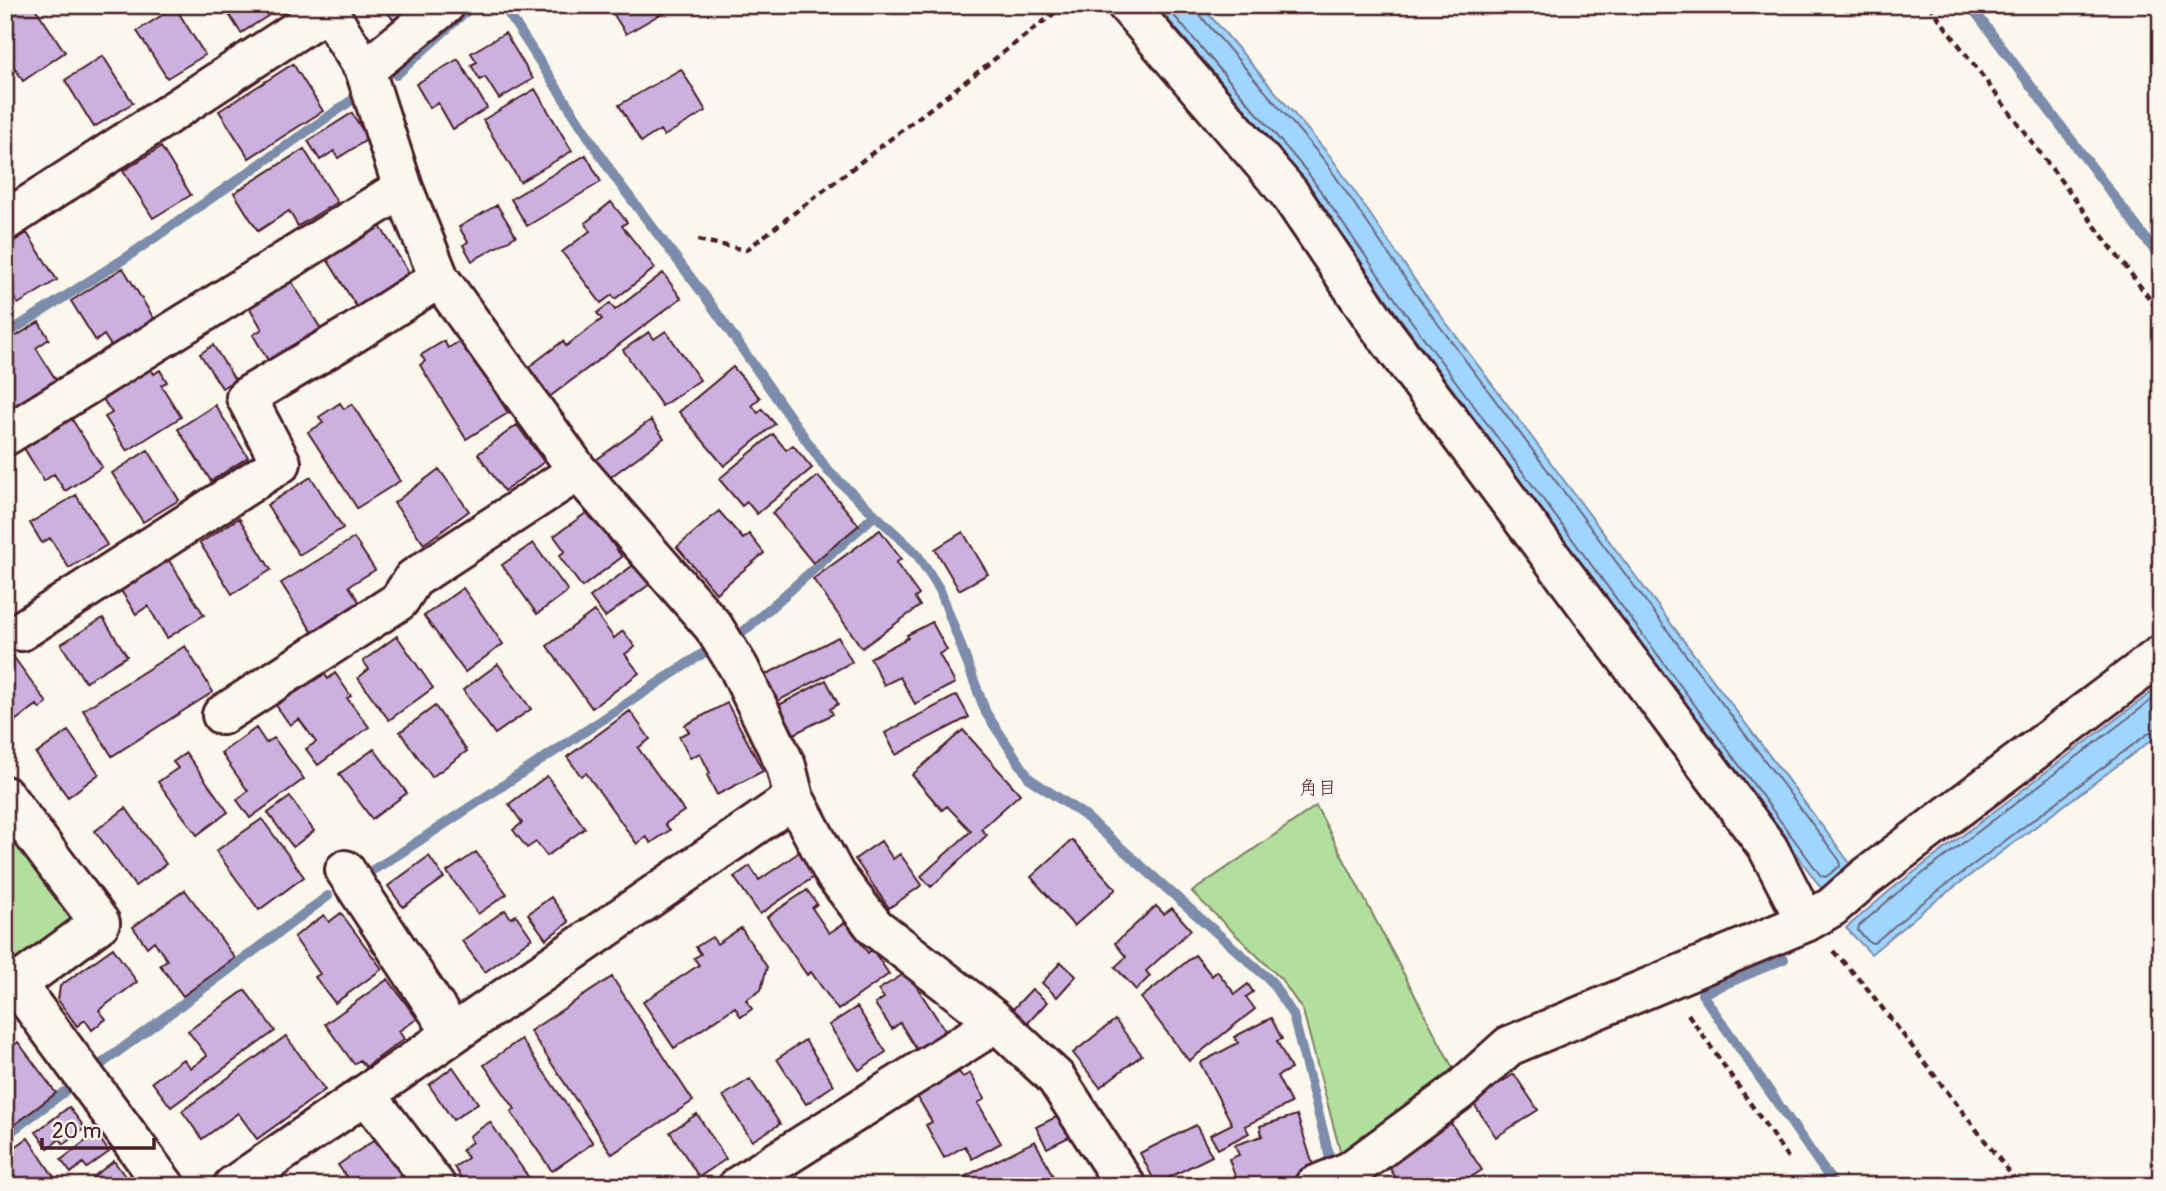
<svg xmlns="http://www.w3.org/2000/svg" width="2166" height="1191" viewBox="0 0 2166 1191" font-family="Pangolin,'Klee One',sans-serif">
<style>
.green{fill:#b1df9d;stroke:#7e7f64;stroke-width:2}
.water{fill:#9fd5fe;stroke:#7d8caa;stroke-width:2}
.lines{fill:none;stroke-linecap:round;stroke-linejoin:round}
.shore{stroke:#6c687f;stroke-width:2}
.stream{stroke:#7d8caa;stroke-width:10}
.building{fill:#ccb1df;stroke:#4a1f2b;stroke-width:2}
.minor-casing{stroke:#4a1f2b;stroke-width:44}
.path{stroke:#4a1f2b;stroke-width:4.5;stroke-dasharray:7 5;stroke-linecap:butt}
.minor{stroke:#fbf7ec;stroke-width:38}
.labels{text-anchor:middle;stroke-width:6;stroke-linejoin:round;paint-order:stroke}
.neighbourhood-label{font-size:19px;fill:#4a1f2b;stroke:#fbf7ec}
</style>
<rect width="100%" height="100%" fill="#fbf7ec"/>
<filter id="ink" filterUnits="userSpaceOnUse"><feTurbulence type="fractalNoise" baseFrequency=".0143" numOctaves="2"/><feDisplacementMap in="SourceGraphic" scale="14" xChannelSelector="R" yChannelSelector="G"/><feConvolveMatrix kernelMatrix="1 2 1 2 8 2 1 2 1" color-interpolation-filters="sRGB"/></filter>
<g filter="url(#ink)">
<path class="green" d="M1316,806L1456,1074L1343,1162L1303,1011L1281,979L1192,892Z
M13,831L78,920L5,975V837Z"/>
<path class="water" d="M1156,5H1201L1331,157L1421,289L1852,866L1822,889L1392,307L1303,178Z
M2161,685V733L1925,909L1871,954L1846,928L1893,888Z"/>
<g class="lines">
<path class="shore" d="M1165,5L1308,173L1398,303L1821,876L1826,877L1840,866V861L1415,293L1325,161L1198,13L1196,5
M2161,693L1897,893L1859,926L1858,931L1869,942L1874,943L1921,904L2154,729L2161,728"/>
<path class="stream" d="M503,5L616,179L707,299L828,471L916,553L940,590L986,713L1030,779L1084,815L1271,981L1293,1015L1333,1170
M1970,5L2161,259
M396,75L473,5
M5,335L127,257L352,100
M743,632L875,515
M368,873L399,854L702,654
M1784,959L1702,994L1835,1186
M100,1065L328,896
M5,1136L64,1092"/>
</g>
<path class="building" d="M5,5H33L65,52L23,81L9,59L14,55L5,42Z
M223,5H277L279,9L241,33Z
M382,5H424L398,26Z
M602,5H673L674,6L626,34L611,10L606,13Z
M175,7L205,55L167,78L137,31Z
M505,33L533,79L499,99L485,77L480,80L471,65L477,62L471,53Z
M103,56L133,103L94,127L65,80Z
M458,59L487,108L453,129L438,103L430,108L416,84Z
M293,64L323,111L249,158L219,111Z
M681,69L706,111L664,136L660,130L641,142L619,105Z
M535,89L572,151L520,182L483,120Z
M352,113L368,139L338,158L334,151L320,160L308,141Z
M161,147L191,195L153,218L123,171Z
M304,149L337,202L298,226L289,211L258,231L234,193Z
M586,155L601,182L527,226L511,199Z
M611,202L627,222L622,226L655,268L615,299L612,295L601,303L562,252L590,231L585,223Z
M497,205L516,236L472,261L463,245L468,242L459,227Z
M375,218L411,276L358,309L322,251Z
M27,233L57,280L18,304L5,283V247Z
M123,268L156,322L113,349L104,335L96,341L71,301Z
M663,273L681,298L548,398L526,369L563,341L566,346L602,319L597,313L610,303L615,310Z
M287,274L321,329L269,362L253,335L262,329L245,300Z
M39,322L49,339L36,348L56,380L5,411V343Z
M666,331L700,380L662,406L623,350L649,332L654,339Z
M462,340L508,413L466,439L420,365L425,361L421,355L444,341L448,348Z
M213,345L235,380L222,388L200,354Z
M149,366L154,374L160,370L167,382L161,385L181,417L127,451L105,417L112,413L101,396Z
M733,367L760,398L752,405L758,413L762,409L775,424L724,466L679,412Z
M340,403L344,409L352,404L400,481L357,508L308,432L323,423L319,417Z
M215,405L248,457L211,481L178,429Z
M68,413L102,467L65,491L54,474L44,481L21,443Z
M651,420L664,438L609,478L596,460Z
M517,425L544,462L504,491L478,454Z
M773,434L786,450L793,445L812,468L757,514L747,502L742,506L719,479Z
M148,450L179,500L143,522L112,473Z
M439,469L469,511L424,544L394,503Z
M818,476L859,525L813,563L772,513Z
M311,477L343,528L299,555L267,505Z
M76,495L107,545L69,568L50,538L42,543L30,523Z
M589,511L622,557L582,587L559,556L565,551L554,536Z
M719,511L743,539L749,534L764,553L716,593L677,547Z
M239,518L271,570L232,594L200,543Z
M880,530L901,559L896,563L919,595L915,598L920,606L862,648L813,579Z
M963,532L988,574L959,590L935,549Z
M354,538L375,570L349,586L360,603L313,633L281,583Z
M533,543L568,591L537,614L502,565Z
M168,559L204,615L167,638L148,606L136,614L120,589Z
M635,564L650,584L605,617L590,597Z
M463,588L503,644L465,672L424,616Z
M594,611L614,638L623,631L635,647L625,654L639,673L592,708L547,646Z
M103,618L127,656L85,682L61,644Z
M932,622L947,650L939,654L955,683L915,704L900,677L884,685L870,658L908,638L907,635Z
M397,636L433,688L389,720L358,678L369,669L363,661Z
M838,637L852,662L776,702L763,676Z
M5,645L47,703L40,709L37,705L5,728Z
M185,646L213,692L112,756L83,710Z
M498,664L531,709L495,734L463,690Z
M320,667L328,679L335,673L351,696L347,698L369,727L318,765L306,749L316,742L299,719L290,725L273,701Z
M826,680L838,704L830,709L833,714L794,734L779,705Z
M957,695L969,717L896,755L885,733Z
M727,703L763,771L717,795L707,775L710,773L700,753L690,758L679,736L689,732L685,725Z
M435,706L467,751L432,777L400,732Z
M630,711L650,739L638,748L684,811L665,824L670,830L651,843L646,837L637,844L586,773L581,776L567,757Z
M256,728L266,743L274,738L304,779L250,818L237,800L248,791L221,753Z
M963,730L1020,794L981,829L987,835L931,887L921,876L971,831L947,806L942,810L912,775Z
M68,731L99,774L68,797L36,754Z
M374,749L407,793L372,819L339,774Z
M186,753L228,812L197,835L158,782L178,768L173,762Z
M547,776L585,828L547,856L536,842L527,848L513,830L522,823L509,804Z
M290,797L314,831L293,847L268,813Z
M126,808L166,864L135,886L95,831Z
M262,819L304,877L259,910L216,851Z
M1072,840L1116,889L1074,926L1031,877Z
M881,841L893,859L900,854L922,885L889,908L855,859Z
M801,851L818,874L760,914L734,877L750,866L759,880Z
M476,852L507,894L478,914L447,872Z
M429,856L444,878L403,907L388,886Z
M185,890L235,958L183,996L160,965L167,960L154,941L147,947L133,927Z
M807,890L817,904L812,908L829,933L846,922L868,953L872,949L889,974L838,1010L811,972L807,975L767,917Z
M551,897L569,922L546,939L528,914Z
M1156,906L1164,914L1172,908L1191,930L1146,971L1150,976L1136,990L1115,967L1126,957L1115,943Z
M505,910L511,918L516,915L532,938L485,972L462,941Z
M341,913L382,969L335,1003L315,977L320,974L294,937L324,915L329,922Z
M741,928L767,967L761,990L746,1000L752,1009L741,1017L735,1007L674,1048L643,1002L699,965L694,958L701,954L696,947L712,937L717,944Z
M113,948L137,982L99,1010L106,1019L92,1030L85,1020L77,1026L58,1000L60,986Z
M1195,955L1212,976L1217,971L1235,994L1248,984L1253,992L1246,997L1255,1009L1189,1061L1141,998Z
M1061,962L1076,976L1057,997L1042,983Z
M907,972L946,1032L917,1050L900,1023L892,1029L875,1004L884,998L878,990Z
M612,977L693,1101L612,1154L530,1031Z
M388,979L417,1019L399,1031L404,1039L366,1067L360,1060L354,1064L325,1024Z
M1032,989L1047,1002L1027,1024L1012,1010Z
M245,990L275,1031L171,1107L152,1082L183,1059L191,1068L207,1056L188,1031Z
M857,1007L886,1052L859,1070L829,1025Z
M1271,1018L1282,1039L1277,1041L1291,1069L1277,1076L1291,1103L1245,1126L1249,1133L1218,1149L1210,1135L1232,1124L1200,1063L1238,1043L1234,1037Z
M1115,1020L1142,1055L1100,1087L1073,1053Z
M286,1036L325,1090L257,1139L238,1113L202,1139L182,1111Z
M521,1039L593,1143L552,1171L511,1112L515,1109L484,1065Z
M805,1040L834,1085L806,1104L777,1059Z
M18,1042L56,1093L14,1125L5,1113V1051Z
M453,1067L478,1103L453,1120L429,1085Z
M959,1072L963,1077L970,1073L985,1099L978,1103L1001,1143L972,1159L965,1146L944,1158L926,1125L932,1122L917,1096Z
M1514,1074L1538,1110L1496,1137L1472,1101Z
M750,1079L780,1124L752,1141L723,1096Z
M69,1107L85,1128L64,1144L60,1139L48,1148L36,1132Z
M697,1114L726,1159L699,1177L670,1132Z
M1062,1114L1073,1135L1047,1148L1036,1127Z
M1297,1115L1315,1171L1270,1186H1215L1236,1179L1229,1159L1239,1155L1235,1145L1262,1136L1260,1126Z
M490,1122L529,1178L523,1182L526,1186H481L480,1183L467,1186L454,1167L468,1158L462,1150L472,1142L469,1136Z
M1451,1123L1482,1170L1465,1181L1468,1186H1401L1387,1164Z
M1196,1125L1212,1156L1156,1184L1140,1153Z
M96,1133L109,1152L87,1168L83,1163L71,1173L61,1160Z
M28,1138L60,1186H38L36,1183L33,1186H22L17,1179L9,1185L5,1179V1154Z
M376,1139L408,1185L407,1186H353L338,1165Z
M1035,1141L1058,1186H968L964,1177Z
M114,1161L132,1186H100L93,1177Z"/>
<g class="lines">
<defs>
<path id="minor" d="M324,5L365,70L403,188L439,278L578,471L713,626L739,668L786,766L794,798L835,875L875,927L992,1018L1056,1078L1126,1186
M1127,5L1289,193L1378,325L1768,848L1806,922
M365,70L445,5
M5,221L328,10
M5,436L403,188
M21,631L281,463L246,397L354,333L439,278
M222,715L399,601L413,579L578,471
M5,796L100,923L5,993
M345,870L453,1034
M17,985L165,1186
M366,1094L436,1186
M233,1186L794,798
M738,1186L979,1034L992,1018
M1314,1186L1350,1171L1459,1091L1509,1046L1806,922L1832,907L1865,878L2161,655"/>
</defs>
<use href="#minor" class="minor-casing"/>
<path class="path" d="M1929,5L2161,314
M698,240L746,250L1065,5
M1833,951L1863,983L2020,1186
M1688,1014L1789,1159"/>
<use href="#minor" class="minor"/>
</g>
</g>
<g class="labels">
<g class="neighbourhood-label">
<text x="1318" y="794">角目</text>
</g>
</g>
<rect width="2166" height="1191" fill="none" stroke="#fbf7ec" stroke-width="28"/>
<rect x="14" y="14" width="2138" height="1163" fill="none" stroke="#4a1f2b" stroke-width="2.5" filter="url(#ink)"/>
<path d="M42 1138v10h112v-10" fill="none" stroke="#4a1f2b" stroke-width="3.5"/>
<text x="52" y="1138" font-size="21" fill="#4a1f2b" stroke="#fbf7ec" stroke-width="5" paint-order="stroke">20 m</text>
</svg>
